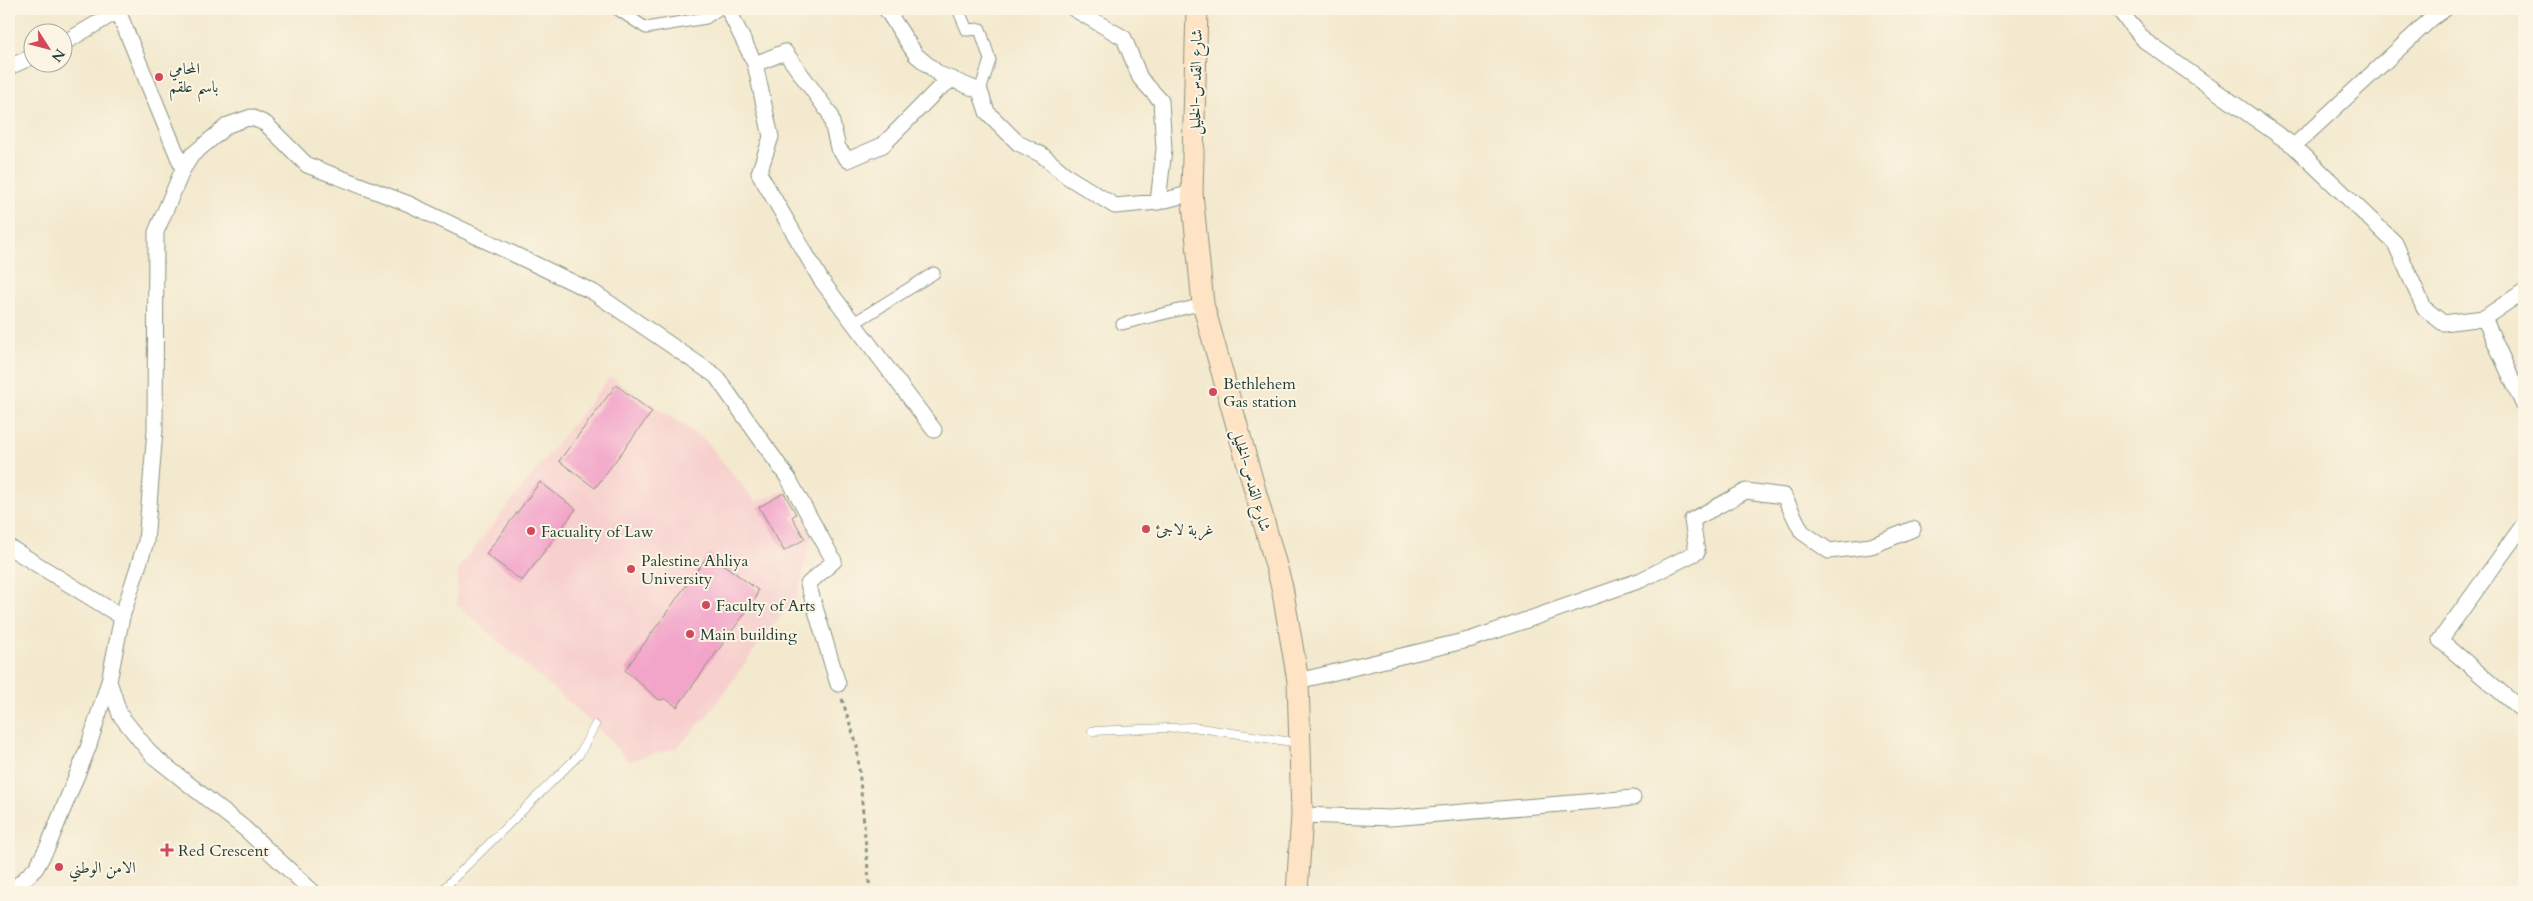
<svg xmlns="http://www.w3.org/2000/svg" width="2533" height="901" viewBox="0 0 2533 901" font-family="Cardo,Amiri,serif">
<style>
.built{fill:#f7d0cd}
.building{fill:#f2a4c9}
.lines{fill:none;stroke-linecap:round;stroke-linejoin:round}
.service-casing{stroke:#899381;stroke-width:9}
.pedestrian-casing{stroke:#899381;stroke-width:13}
.minor-casing{stroke:#899381;stroke-width:17}
.secondary-casing{stroke:#899381;stroke-width:23}
.path{stroke:#899381;stroke-width:3;stroke-dasharray:4 4;stroke-linecap:butt}
.service{stroke:#fff;stroke-width:8}
.pedestrian{stroke:#fff;stroke-width:11}
.minor{stroke:#fff;stroke-width:15}
.secondary{stroke:#fee4c5;stroke-width:21}
.poi-dot{fill:#d1495b;stroke:#fcf5e5;stroke-width:2}
.labels{text-anchor:middle;stroke-width:4;stroke-linejoin:round;paint-order:stroke}
.poi-label{font-size:16px;fill:#1f3d34;stroke:#fcf5e5;text-anchor:start}
.street-label{font-size:16px;fill:#1f3d34;stroke:#fcf5e5}
</style>
<rect width="100%" height="100%" fill="#fcf5e5"/>
<filter id="ink" filterUnits="userSpaceOnUse"><feTurbulence type="fractalNoise" baseFrequency=".02" numOctaves="2"/><feDisplacementMap in="SourceGraphic" scale="10" xChannelSelector="R" yChannelSelector="G"/><feConvolveMatrix kernelMatrix="1 2 1 2 8 2 1 2 1" color-interpolation-filters="sRGB"/></filter>
<filter id="wash" filterUnits="userSpaceOnUse"><feTurbulence type="fractalNoise" baseFrequency=".0096" numOctaves="4" result="noise"/><feDisplacementMap in="SourceGraphic" scale="20" xChannelSelector="R" yChannelSelector="G"/><feGaussianBlur stdDeviation="1.12" result="paint"/><feColorMatrix in="noise" values="0 0 0 0 0 0 0 0 0 0 0 0 0 0 0 0 0 1.4 0 .05"/><feComposite in="paint" operator="in"/></filter>
<g filter="url(#wash)">
<rect width="100%" height="100%" fill="#f3e9ce"/>
<path class="built" d="M610,377L703,438L756,502L785,490L812,534L796,600L765,635L709,714L677,748L628,761L595,725L457,605L458,569Z"/>
<g id="blocks">
<path class="building" d="M616,385L652,412L595,488L559,461Z
M540,482L576,509L522,581L486,554Z
M784,493L796,514L792,517L805,539L784,551L759,507Z
M709,554L758,590L756,598L677,707L666,699L659,700L625,670Z"/>
</g>
</g>
<g filter="url(#ink)">
<use href="#blocks" fill-opacity="0" stroke="#899381" stroke-width="1"/>
<g class="lines">
<defs>
<path id="service" d="M1092,731L1193,727L1299,743
M440,892L579,755L595,725"/>
<path id="pedestrian" d="M617,9L646,28L706,18L719,9
M958,9L967,30L980,29L990,60L980,91
M854,323L934,273
M1122,324L1203,304"/>
<path id="minor" d="M728,9L755,64L771,137L759,173L821,280L934,430
M886,9L916,55L939,74L980,91L987,112L1018,143L1042,155L1068,177L1115,206L1158,202L1192,193
M1074,9L1124,38L1140,78L1161,101L1164,149L1158,202
M2118,9L2145,41L2294,146L2395,243L2424,308L2443,323L2484,318L2524,406
M118,11L183,169L156,232L155,430L146,542L122,617L109,681L120,715L152,755L244,828L313,892
M62,44L121,9
M755,64L785,52L830,114L838,148L848,160L883,145L937,90L953,79
M9,67L32,57
M2294,146L2431,19L2445,9
M183,169L192,155L228,125L251,117L266,124L307,165L409,204L593,292L716,376L788,478L834,561L808,584L838,684
M2484,318L2524,291
M2524,524L2440,640L2524,712
M9,547L122,617
M1298,681L1472,639L1641,580L1697,552L1692,520L1746,491L1784,496L1802,532L1829,551L1871,546L1913,529
M1302,815L1391,818L1633,798
M11,892L36,868L48,846L88,748L109,681"/>
<path id="secondary" d="M1197,9L1192,193L1203,304L1282,587L1298,681L1302,815L1297,892"/>
</defs>
<use href="#service" class="service-casing"/>
<use href="#pedestrian" class="pedestrian-casing"/>
<use href="#minor" class="minor-casing"/>
<use href="#secondary" class="secondary-casing"/>
<path class="path" d="M842,699L857,746L870,892"/>
<use href="#service" class="service"/>
<use href="#pedestrian" class="pedestrian"/>
<use href="#minor" class="minor"/>
<use href="#secondary" class="secondary"/>
</g>
</g>
<g class="poi-dot">
<circle cx="159" cy="77" r="5"/>
<circle cx="1213" cy="392" r="5"/>
<circle cx="1146" cy="529" r="5"/>
<circle cx="531" cy="531" r="5"/>
<circle cx="631" cy="569" r="5"/>
<circle cx="706" cy="605" r="5"/>
<circle cx="690" cy="634" r="5"/>
<path d="M164.5 842.5h5v5h5v5h-5v5h-5v-5h-5v-5h5z"/>
<circle cx="59" cy="867" r="5"/>
</g>
<g class="labels">
<g class="poi-label">
<text x="169" y="74">المحامي<tspan x="169" dy="18">باسم علقم</tspan></text>
<text x="1223" y="389">Bethlehem<tspan x="1223" dy="18">Gas station</tspan></text>
<text x="1156" y="535">غربة لاجئ</text>
<text x="541" y="537">Facuality of Law</text>
<text x="641" y="566">Palestine Ahliya<tspan x="641" dy="18">University</tspan></text>
<text x="716" y="611">Faculty of Arts</text>
<text x="700" y="640">Main building</text>
<text x="178" y="856">Red Crescent</text>
<text x="69" y="873">الامن الوطني</text>
</g>
<g class="street-label">
<text transform="translate(1195 82) rotate(-89)" y="6">شارع القدس-الخليل</text>
<text transform="translate(1252 480) rotate(74)" y="6">شارع القدس-الخليل</text>
</g>
</g>
<rect width="2533" height="901" fill="none" stroke="#fcf5e5" stroke-width="30"/>
<g transform="translate(48 48) rotate(126)"><circle r="24" fill="#fcf5e5" stroke="#a4ab9e"/>
<path d="M0-4L9 19L0 12L-9 19Z" fill="#d1495b"/>
<text y="-8" font-size="14" font-weight="bold" text-anchor="middle" fill="#1f3d34">N</text>
</g>
</svg>
